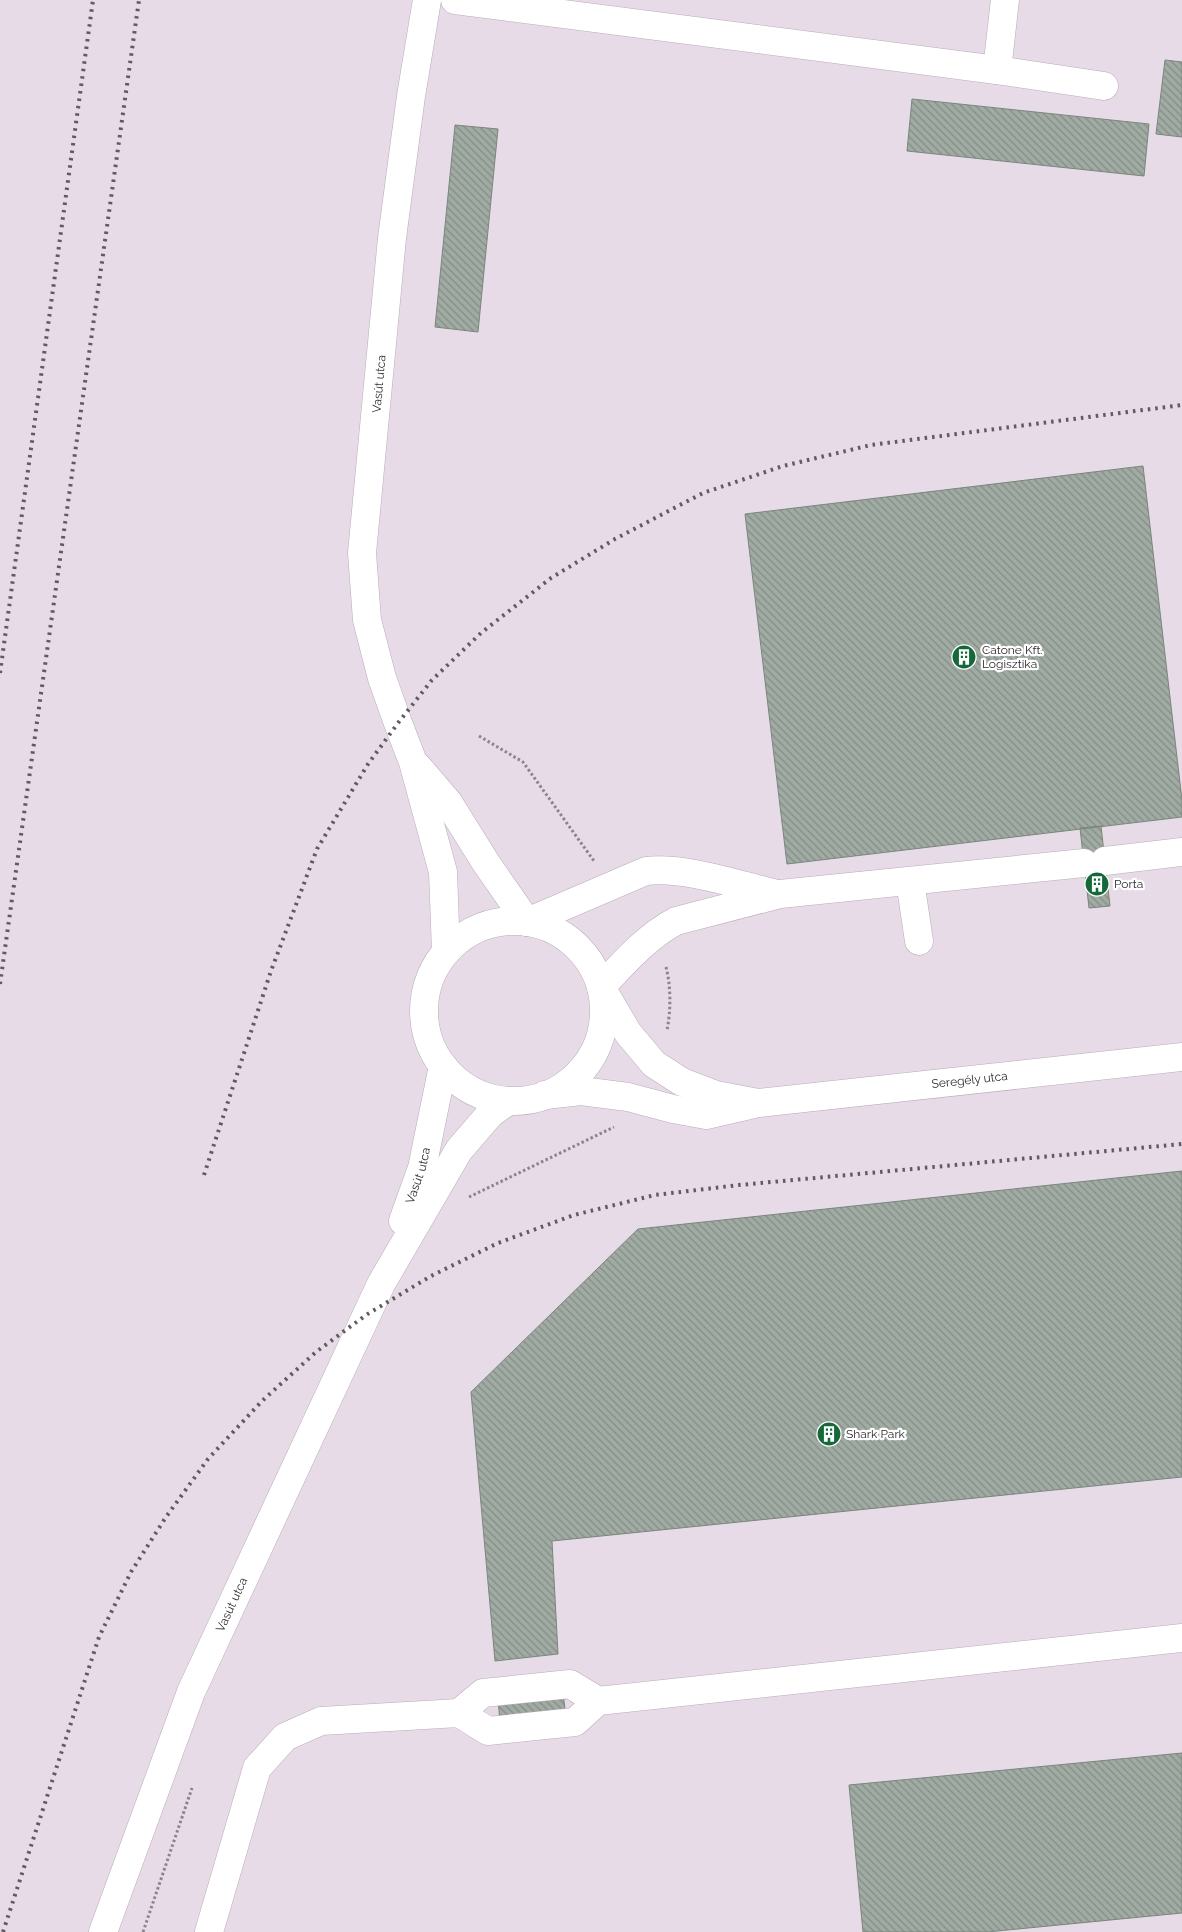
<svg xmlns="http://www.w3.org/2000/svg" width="1182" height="1932" viewBox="0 0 1182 1932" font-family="Raleway,sans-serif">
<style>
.building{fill:url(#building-back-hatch);stroke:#7a867d}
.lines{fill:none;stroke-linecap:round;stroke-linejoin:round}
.minor-casing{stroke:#b8adb8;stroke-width:29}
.path{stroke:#8c848c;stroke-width:3;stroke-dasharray:2.5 2.5;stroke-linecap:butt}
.minor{stroke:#fff;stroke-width:28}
.rail{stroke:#615b61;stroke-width:4;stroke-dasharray:2.5 5;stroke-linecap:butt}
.labels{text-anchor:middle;stroke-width:4.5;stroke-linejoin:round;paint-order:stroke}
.street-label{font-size:12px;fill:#2d292d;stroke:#fff}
.poi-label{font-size:12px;fill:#2d292d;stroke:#fff;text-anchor:start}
</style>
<defs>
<pattern id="building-back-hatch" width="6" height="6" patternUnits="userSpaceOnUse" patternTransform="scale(1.25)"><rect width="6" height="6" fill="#a0aca3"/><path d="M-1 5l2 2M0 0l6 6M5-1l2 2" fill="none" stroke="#838c85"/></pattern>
</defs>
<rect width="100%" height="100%" fill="#e6dbe6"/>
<path class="building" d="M1165,60L1182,62V137L1156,134Z
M912,99L1149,124L1144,176L907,151Z
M455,125L498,129L478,332L435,327Z
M1143,466L1182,800V817L787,864L745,514Z
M1101,826L1110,906L1089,908L1080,828Z
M1182,1171V1477L552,1541L558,1654L495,1661L471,1392L638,1229Z
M563,1693L566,1717L500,1723L498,1698Z
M1182,1753V1913L987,1932H863L849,1785Z"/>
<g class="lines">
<defs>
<g id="minor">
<path d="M427,0L411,96L392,238L362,553L367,620L382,678L398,723L413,762L443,872L446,952"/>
<path d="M455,0L997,70L1104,86"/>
<path d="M997,70L1005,0"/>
<path d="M418,767L448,802L486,863L527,922"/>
<path d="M1105,861L1182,852"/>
<path d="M910,881L919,941"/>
<circle cx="514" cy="1011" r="90"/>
<path d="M527,922L646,871C683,866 739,885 777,894"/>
<path id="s1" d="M545,1095L581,1091L628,1097L673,1109L706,1115L758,1103L1182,1057"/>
<path d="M758,1103L716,1095L682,1082L654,1064L628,1033L601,987C624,963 646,937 676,921L780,894L1084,863"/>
<path id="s2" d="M403,1221L422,1168L443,1066"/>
<path d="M459,1713L483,1693L570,1684L598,1701"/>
<path id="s3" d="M103,1932L191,1692L381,1284L459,1150L490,1114L508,1101"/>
<path d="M209,1932L257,1768L285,1737L321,1721L459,1713L488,1731L575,1722L598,1701L1182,1638"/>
</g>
</defs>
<use href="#minor" class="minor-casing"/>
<path class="path" d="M479,736L523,762L594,861
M666,967C671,986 671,1011 667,1030
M469,1197L614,1127
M143,1932L192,1788"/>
<use href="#minor" class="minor"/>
<path class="rail" d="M0,673L93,0
M0,984L139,0
M204,1175L271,971L317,849L368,764L398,723L432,680L481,633L551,578L615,539L703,493L783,466L871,445L1182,405
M3,1932L99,1637L131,1572L166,1517L208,1459L262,1401L316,1352L366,1315L431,1276L498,1243L574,1215L655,1195L739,1185L1182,1144"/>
</g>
<defs>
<symbol id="building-disc" viewBox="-11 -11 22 22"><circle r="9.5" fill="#146839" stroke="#fff"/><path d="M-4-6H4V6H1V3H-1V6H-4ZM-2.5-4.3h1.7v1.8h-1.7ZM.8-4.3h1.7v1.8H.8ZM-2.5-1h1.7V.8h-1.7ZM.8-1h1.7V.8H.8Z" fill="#fff"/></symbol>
</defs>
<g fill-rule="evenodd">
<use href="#building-disc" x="950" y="643" width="28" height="28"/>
<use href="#building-disc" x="1083" y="870" width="28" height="28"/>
<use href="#building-disc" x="815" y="1420" width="28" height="28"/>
</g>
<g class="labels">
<g class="street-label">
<text transform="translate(379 384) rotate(-85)" y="4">Vasút utca</text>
<text dy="4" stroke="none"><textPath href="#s1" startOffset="430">Seregély utca</textPath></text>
<text dy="4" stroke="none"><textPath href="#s2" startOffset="48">Vasút utca</textPath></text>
<text dy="4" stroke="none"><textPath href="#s3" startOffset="352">Vasút utca</textPath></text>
</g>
<g class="poi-label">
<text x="982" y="654">Catone Kft.<tspan x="982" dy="14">Logisztika</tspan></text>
<text x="1114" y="888">Porta</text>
<text x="846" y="1438">Shark Park</text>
</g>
</g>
</svg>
